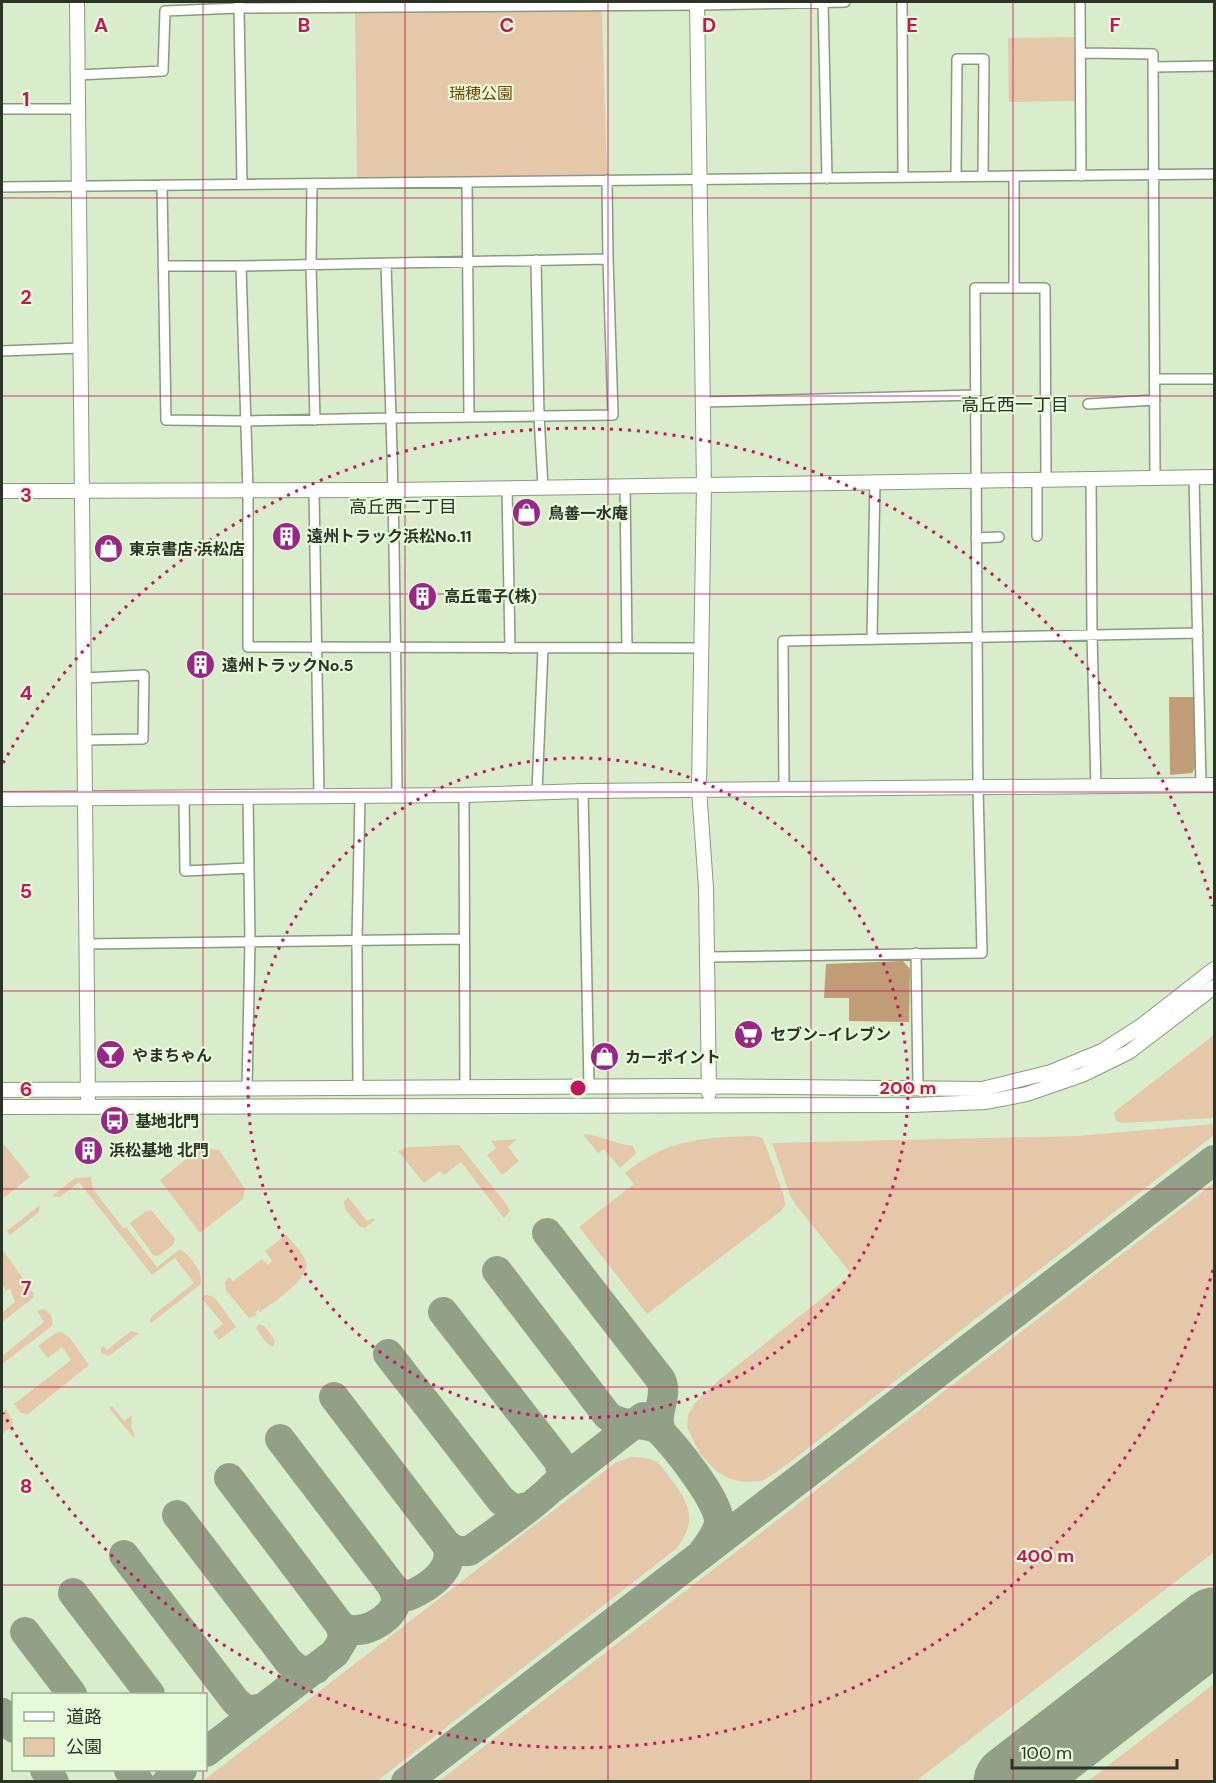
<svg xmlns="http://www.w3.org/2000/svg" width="1216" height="1783" viewBox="0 0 1216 1783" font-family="'DM Sans','Noto Sans JP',sans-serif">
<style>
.green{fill:#e4c8a9}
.forest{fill:#c09d76}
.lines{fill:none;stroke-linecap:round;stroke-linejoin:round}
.taxiway{stroke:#92a088;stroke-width:30}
.runway{stroke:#92a088;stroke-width:75}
.street-casing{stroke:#899a7d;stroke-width:12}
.secondary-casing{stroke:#899a7d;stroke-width:16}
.street{stroke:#fff;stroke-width:9}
.secondary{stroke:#fff;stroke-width:14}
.grid{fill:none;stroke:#c2185b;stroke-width:1.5;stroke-opacity:0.55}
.ring{fill:none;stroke:#c2185b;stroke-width:3;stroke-dasharray:3 6}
.labels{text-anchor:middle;stroke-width:4.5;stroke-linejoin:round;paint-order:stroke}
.park-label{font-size:16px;fill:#764800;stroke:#e6f9d9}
.poi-label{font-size:16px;font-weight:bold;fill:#2c3327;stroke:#e6f9d9;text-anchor:start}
.neighbourhood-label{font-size:18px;fill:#2c3327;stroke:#e6f9d9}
.grid-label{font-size:20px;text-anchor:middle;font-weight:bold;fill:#c2185b;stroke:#e6f9d9;stroke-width:4.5;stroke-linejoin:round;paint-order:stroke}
.centre{fill:#c2185b;stroke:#e6f9d9;stroke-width:3}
.ring-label{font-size:18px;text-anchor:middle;font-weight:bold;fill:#c2185b;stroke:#e6f9d9;stroke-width:4.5;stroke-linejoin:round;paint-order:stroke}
</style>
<rect width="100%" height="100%" fill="#d9eccc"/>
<path class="green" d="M598,8L602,14L607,175L357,178L355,11Z
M1074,37L1075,101L1009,102L1008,38Z
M1214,1035V1118L1122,1123L1116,1121L1114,1113L1118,1109Z
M1214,1124V1135L781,1469L762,1481L743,1482L728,1478L716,1471L700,1454L687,1427L688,1415L695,1403L718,1381L850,1276L849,1271L796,1205L790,1195L772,1143L1077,1136Z
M583,1134C600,1135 615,1144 633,1146L636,1153L620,1168L604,1149L598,1153Z
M755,1136L761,1137L764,1141L784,1196L785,1205L781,1211L647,1314L579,1227L634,1184L625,1173C667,1139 704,1137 755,1136Z
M517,1139L508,1147L519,1161L502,1175L487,1155L496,1148L491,1141Z
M4,1144L30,1177L2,1199V1146Z
M459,1145L507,1205L510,1211L504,1218L461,1162L444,1175L440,1171L424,1183L398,1151L409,1147Z
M201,1147L219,1150L245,1189L243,1199L200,1233L160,1180Z
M91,1177L93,1189L123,1228L126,1227L157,1267L180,1249C189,1255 205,1272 200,1285L151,1323L150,1321L152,1316L194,1283L175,1258L152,1275L79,1182L60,1197L52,1196L75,1178Z
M1214,1183V1552L916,1781H439Z
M348,1197L367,1221L373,1218L375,1220L365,1228L360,1227L345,1209L344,1202Z
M40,1205L39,1212L10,1235L7,1231Z
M151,1210L175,1239L173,1245L158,1256L153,1255L130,1223L145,1212Z
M286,1235C292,1242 303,1252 306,1262C310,1280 273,1302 260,1312L258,1310L255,1312L257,1315L249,1318L226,1290L225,1282L229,1277L233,1281L262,1259L268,1265L272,1261L265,1251Z
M2,1249L34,1294L33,1298L2,1322V1313L15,1302L10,1288L6,1291L2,1284Z
M205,1295L211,1296L216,1299L236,1327L219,1340L213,1332L223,1324L202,1298Z
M43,1309C51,1312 54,1319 52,1326L2,1364V1356L44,1322L37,1311Z
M259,1324L264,1326L275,1340L273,1347C266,1344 260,1335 256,1328Z
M131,1331L139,1333L109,1356L101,1353V1349L103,1346L107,1350Z
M61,1332L69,1337L89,1365L28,1414L21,1413L14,1404L71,1360L62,1347L48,1358L38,1346L56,1333Z
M112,1406L124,1421L131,1416L132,1417L131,1425L135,1439L109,1408Z
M6,1409L13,1421L11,1427L2,1434V1413Z
M631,1457C640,1458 651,1457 658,1463C664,1468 668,1476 673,1482C692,1507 696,1523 676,1549L377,1781H203L615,1463Z
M1214,1684V1781H1088Z"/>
<path class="forest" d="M1169,697H1194L1195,768L1192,773L1170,775Z
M903,961L910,969L909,1022L849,1021V998H824L826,964Z"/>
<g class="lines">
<path class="taxiway" d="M547,1233L661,1380C669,1398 652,1415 662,1433
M497,1271L607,1415C623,1429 640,1420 658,1429C673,1444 721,1502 719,1523C717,1534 710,1543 703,1552
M388,1354L501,1500L514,1510L528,1507
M334,1397L446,1544
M280,1439L392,1586
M229,1478L340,1625
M551,1489L643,1417
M177,1515L289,1662L301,1672L316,1669
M124,1555L236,1702L248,1711L263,1708
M73,1593L150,1694
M25,1632L72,1694
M2,1713L14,1728
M206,1752L335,1653L344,1638L340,1625C356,1640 395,1620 396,1600C396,1595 394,1590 392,1586L398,1592L408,1596C428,1588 458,1568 446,1544L456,1551H469C484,1541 555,1491 560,1478C563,1471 560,1466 558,1460L443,1312
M45,1770L54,1782
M129,1770L139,1782
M167,1782L182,1770
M406,1782L1214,1160"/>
<path class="runway" d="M1011,1782L1214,1625"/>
<defs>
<path id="street" d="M823,2L827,179
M902,2L903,177
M1080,2L1081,176
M1081,53L1153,54L1155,477
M1154,67L1214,66
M77,75L163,71L165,11L239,8V2
M2,109H77
M956,177L957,59H984L983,176
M607,180L608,259
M467,182L469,416
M242,184L239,8L697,5L845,2
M312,184L311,266L315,420
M162,185L166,420L246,421L391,418L386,264
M2,187L1214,174
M536,260L539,416L543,487
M163,266H241
M1014,288V176
M2,351L80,348
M1155,379H1214
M702,402L975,395
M1088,404L1155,400
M1194,477L1201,785
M1091,478L1092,635L1096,786
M625,486L627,648
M507,487L510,648
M314,490L319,795
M1037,536V479
M976,538L999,537
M872,639L875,481
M84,678L144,675L143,739L85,740
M784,789L783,641L1198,633
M583,791L589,1087
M537,792L543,648
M397,795C396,669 395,544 391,418L613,415L608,259L241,266L248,491V647L702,648
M464,795L465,1087
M184,797L185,871L249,868
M86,944L464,939
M916,953L918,1087
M707,957L982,953L978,788L975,288H1045L1046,479
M358,1087L357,940L360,796
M247,1088L250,942L248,796"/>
<path id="secondary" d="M77,2L88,1098
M697,2L704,485L699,789L706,888L709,1093
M2,491L393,490L1214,477
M2,799L464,795L583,791L1214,785
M2,1090L681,1086L982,1089L1051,1072L1102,1051L1141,1026L1214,969
M2,1107L912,1105L986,1102L1027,1094L1082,1075L1129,1052L1214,987"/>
</defs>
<use href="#street" class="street-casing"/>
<use href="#secondary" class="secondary-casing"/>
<use href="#street" class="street"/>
<use href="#secondary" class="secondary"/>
</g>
<path class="grid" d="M203,2V1694M405,2V1782M608,2V1782M811,2V1782M1013,2V1782M2,198H1214M2,396H1214M2,594H1214M2,792H1214M2,991H1214M2,1189H1214M2,1387H1214M2,1585H1214M203,1770V1782"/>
<g class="ring">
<circle cx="578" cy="1088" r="330"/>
<path d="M1213 1270A661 661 0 0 1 3 1413M3 763A661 661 0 0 1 1213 906"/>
</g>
<defs>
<symbol id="shop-disc" viewBox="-11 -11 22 22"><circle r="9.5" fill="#982786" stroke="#e6f9d9"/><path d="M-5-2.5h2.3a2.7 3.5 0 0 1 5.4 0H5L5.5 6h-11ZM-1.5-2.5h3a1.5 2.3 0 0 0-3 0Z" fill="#fff"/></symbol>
<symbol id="building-disc" viewBox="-11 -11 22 22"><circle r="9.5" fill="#982786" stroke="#e6f9d9"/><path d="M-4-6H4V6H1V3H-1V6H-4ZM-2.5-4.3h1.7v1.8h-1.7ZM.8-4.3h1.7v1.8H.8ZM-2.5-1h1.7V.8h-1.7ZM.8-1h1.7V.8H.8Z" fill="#fff"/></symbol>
<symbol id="supermarket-disc" viewBox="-11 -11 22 22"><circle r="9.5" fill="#982786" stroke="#e6f9d9"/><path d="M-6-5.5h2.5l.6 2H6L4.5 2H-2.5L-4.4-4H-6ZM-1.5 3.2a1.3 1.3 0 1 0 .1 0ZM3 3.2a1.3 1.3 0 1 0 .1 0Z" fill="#fff"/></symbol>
<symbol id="bar-disc" viewBox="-11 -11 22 22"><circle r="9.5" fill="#982786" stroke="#e6f9d9"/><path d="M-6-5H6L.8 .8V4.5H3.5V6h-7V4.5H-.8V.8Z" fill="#fff"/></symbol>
<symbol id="bus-disc" viewBox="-11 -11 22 22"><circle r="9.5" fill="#982786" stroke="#e6f9d9"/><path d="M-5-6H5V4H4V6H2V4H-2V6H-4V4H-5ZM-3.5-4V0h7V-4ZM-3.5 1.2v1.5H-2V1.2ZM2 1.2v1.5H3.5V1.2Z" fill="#fff"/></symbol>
</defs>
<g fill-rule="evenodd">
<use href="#shop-disc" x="510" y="496" width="33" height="33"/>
<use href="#building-disc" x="270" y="520" width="33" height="33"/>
<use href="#shop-disc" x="92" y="532" width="33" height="33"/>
<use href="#building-disc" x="406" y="580" width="33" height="33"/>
<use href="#building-disc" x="184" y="648" width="33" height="33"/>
<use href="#supermarket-disc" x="732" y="1018" width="33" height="33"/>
<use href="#bar-disc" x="94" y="1038" width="33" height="33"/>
<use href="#shop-disc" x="588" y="1040" width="33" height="33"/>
<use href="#bus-disc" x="98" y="1104" width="33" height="33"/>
<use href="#building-disc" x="72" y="1134" width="33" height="33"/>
</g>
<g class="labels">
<g class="park-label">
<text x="481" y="99">瑞穂公園</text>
</g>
<g class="poi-label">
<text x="548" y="519">鳥善一水庵</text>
<text x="307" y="542">遠州トラック浜松No.11</text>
<text x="129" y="555">東京書店 浜松店</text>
<text x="444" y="602">高丘電子(株)</text>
<text x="222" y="671">遠州トラックNo.5</text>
<text x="770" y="1040">セブン-イレブン</text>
<text x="132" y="1061">やまちゃん</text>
<text x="625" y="1063">カーポイント</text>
<text x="135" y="1127">基地北門</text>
<text x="109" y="1156">浜松基地 北門</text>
</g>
<g class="neighbourhood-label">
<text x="1015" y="411">高丘西一丁目</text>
<text x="403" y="513">高丘西二丁目</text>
</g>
</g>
<g class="grid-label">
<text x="101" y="32">A</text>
<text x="304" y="32">B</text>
<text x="507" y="32">C</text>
<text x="709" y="32">D</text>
<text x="912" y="32">E</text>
<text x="1115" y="32">F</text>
<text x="26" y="106">1</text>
<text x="26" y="304">2</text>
<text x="26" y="502">3</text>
<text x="26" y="700">4</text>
<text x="26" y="898">5</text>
<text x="26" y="1096">6</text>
<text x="26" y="1295">7</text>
<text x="26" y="1493">8</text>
</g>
<circle cx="578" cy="1088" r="9" class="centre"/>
<g class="ring-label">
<text x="908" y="1094">200 m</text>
<text x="1045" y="1562">400 m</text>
</g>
<rect width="1216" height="1783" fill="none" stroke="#2c3327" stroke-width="6"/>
<rect x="12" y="1693" width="195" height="78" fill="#e6f9d9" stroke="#9caa92" stroke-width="1.5"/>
<rect x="24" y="1712" width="30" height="9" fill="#ffffff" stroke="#9caa92" stroke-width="1.5"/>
<text x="66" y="1723" font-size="18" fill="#2c3327">道路</text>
<rect x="24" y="1738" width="30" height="18" fill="#e4c8a9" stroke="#9caa92" stroke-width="1.5"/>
<text x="66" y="1753" font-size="18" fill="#2c3327">公園</text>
<path d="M1012 1759v9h165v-9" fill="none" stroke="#2c3327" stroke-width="3"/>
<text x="1021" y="1759" font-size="18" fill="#2c3327" stroke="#e6f9d9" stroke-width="4.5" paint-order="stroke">100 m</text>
</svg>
